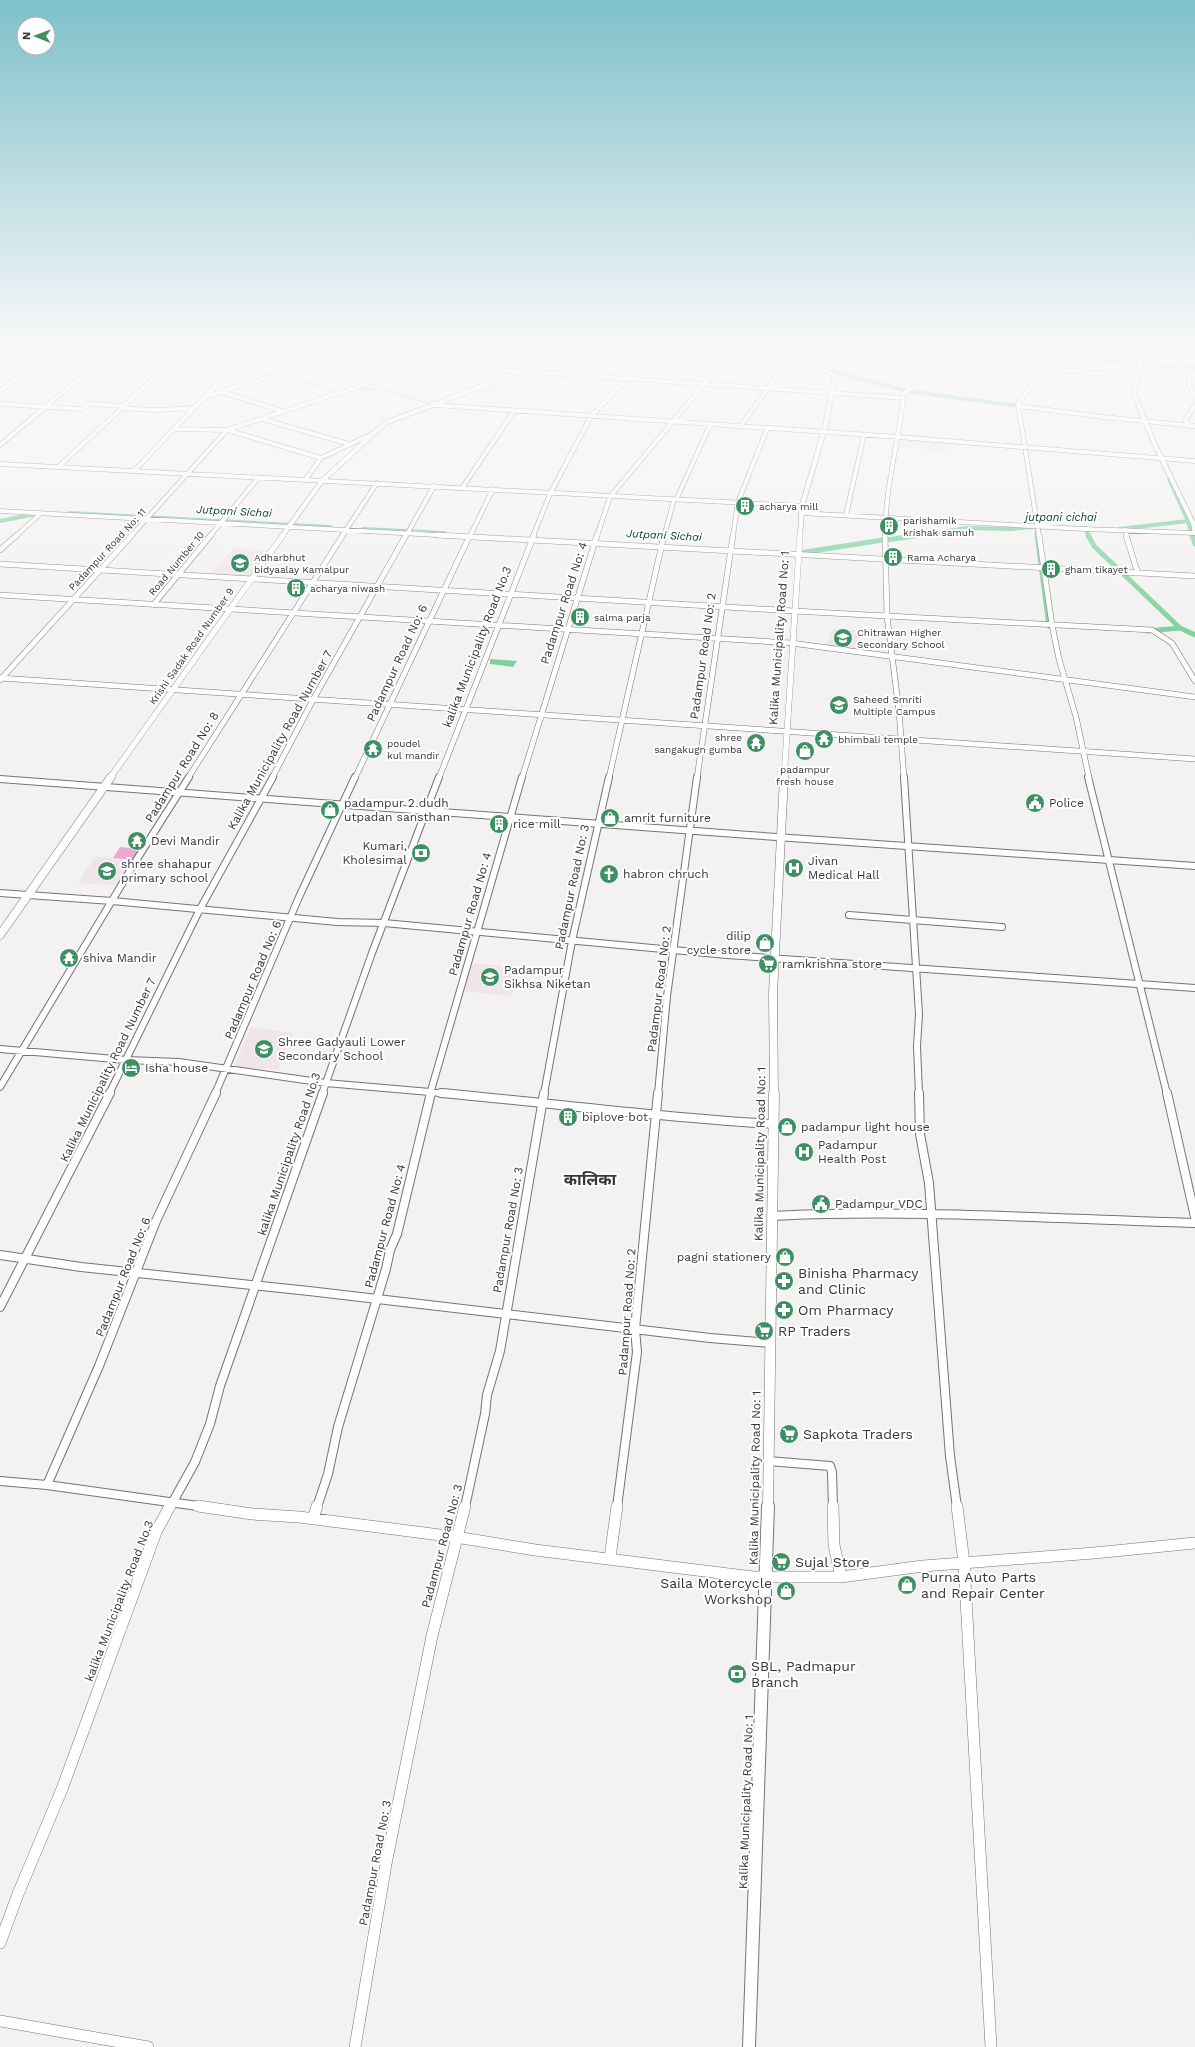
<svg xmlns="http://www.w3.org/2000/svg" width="1195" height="2047" viewBox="0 0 1195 2047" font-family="'Work Sans','Noto Sans Devanagari',sans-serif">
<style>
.built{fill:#f0e5eb}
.green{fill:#ebabd0}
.water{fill:#7fd19e}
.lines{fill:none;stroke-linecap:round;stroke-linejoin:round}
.stream{stroke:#7fd19e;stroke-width:1}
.canal-far1{stroke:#7fd19e;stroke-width:4}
.canal{stroke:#7fd19e;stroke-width:5}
.minor-far4-casing{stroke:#767374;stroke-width:5}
.minor-far3-casing{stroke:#767374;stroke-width:6}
.minor-far2-casing{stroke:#767374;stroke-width:8}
.minor-far1-casing{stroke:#767374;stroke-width:10}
.minor-casing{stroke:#767374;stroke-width:12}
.tertiary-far4-casing{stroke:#767374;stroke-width:5.5}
.tertiary-far3-casing{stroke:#767374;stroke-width:6}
.tertiary-far2-casing{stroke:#767374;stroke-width:9}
.tertiary-far1-casing{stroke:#767374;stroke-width:11}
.tertiary-casing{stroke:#767374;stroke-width:14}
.minor-far4{stroke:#fff;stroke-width:4}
.minor-far3{stroke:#fff;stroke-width:5}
.minor-far2{stroke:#fff;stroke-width:6}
.minor-far1{stroke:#fff;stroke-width:8}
.minor{stroke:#fff;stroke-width:11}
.tertiary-far4{stroke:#fff;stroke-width:4.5}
.tertiary-far3{stroke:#fff;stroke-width:5.5}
.tertiary-far2{stroke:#fff;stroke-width:8}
.tertiary-far1{stroke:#fff;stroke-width:10}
.tertiary{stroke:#fff;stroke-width:12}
.labels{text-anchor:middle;stroke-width:4;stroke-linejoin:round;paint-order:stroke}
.far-poi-label{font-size:10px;fill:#383737;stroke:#fff;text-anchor:start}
.far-street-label{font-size:10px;fill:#383737;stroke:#fff}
.far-water-label{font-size:11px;font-style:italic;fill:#004425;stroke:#fff}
.street-label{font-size:12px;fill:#383737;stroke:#fff}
.poi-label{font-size:12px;fill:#383737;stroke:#fff;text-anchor:start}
.near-poi-label{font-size:14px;fill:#383737;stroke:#fff;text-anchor:start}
.district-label{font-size:16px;font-weight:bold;fill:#383737;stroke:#fff}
</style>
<rect width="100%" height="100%" fill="#f4f1f2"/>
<path class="built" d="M522,372L530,373L504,396L465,393Z
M899,437L950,442L949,451L897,447Z
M233,548L268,550L250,578L210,577Z
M832,629L857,630V652L826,648Z
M95,857L136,860L120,886L78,883Z
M469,964L517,966L512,996L460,991Z
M251,1027L293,1033L278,1070L234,1066Z"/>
<path class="green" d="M120,847L142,849L136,860L113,858Z"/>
<path class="water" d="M490,659L517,661L513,667L490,664Z"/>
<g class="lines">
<path class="stream" d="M161,373L223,376L246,373L271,375
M280,374L338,393
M356,389L366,390L377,388L430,404"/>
<path class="canal-far1" d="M158,350L241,352L264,350
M708,350L729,352
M744,353L781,359
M968,360L1103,361L1182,367
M1185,367L1195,368
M822,369L907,391L1026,407
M1169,479L1188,521
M69,513L330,527
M0,521L41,513
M1085,528L1089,536
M363,529L444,533
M1119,529L1188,521L1192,536
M1037,530V536
M915,536L967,528L1011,529L1033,527"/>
<path class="canal" d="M1037,535L1049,626H1054
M1088,535L1094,546L1180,628
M1192,535L1195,544
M886,540L921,535
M799,553L883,540
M1148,631L1180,628L1195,635"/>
<defs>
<path id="minor-far4" d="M250,350L243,358L362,360L903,398
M853,350L1136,377
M1075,350L1141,356
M1166,350L1178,360L1190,376L1189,385L1195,397
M274,354L341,350
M174,358L122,408L155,410L194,408L174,429L227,430L321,458
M413,364L430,350
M0,368L98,361L247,355
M0,391L33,365
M222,392L282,411
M207,396L321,361
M0,404L83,409L90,404L123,406
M434,405L899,437L1195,461
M1019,406L1103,417L1195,426
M194,408L243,358
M262,419L349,444
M1190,426L1185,420L1195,405
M740,427L787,362
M0,445L100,361
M0,464L802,506
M58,467L122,408
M134,471L174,429
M305,480L321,458L372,434
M462,488L514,411
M0,511L455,536
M801,513L1084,529L1195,533
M846,515L864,435
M1125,530L1127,536
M16,536L40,514
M131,536L227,430L421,366
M210,536L259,477
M342,536L377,483
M406,536L434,486
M470,536L493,489
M533,536L550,494L591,416L656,350
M597,536L610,497L730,353
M664,536L674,500L677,498L710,425
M733,536L738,502L767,429
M885,536C885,488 899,440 904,393L971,350
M1039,536L1018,404L1044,368"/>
<path id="minor-far3" d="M437,535L1195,576
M885,535L887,616L899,711L904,778
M1039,535L1052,625L1059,659L1076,717L1089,778
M1126,535L1137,571L1135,573
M0,550L17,535
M0,564L794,611L1152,630L1172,643L1195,681
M0,595L791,643L1195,697
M153,605L211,535
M0,678L1195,759
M0,680L132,535
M188,778L343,535
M272,778L314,698L406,535
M355,778L470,535
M439,778L534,535
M522,778L597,535
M609,778L664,535
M697,778L733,535"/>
<path id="minor-far2" d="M904,777L919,1014L917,1046L919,1094
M1088,777L1167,1094
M0,779L749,835L1195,866
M0,893L112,901L337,922L384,923L727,955L1195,988
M849,915L1002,927
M0,1049L126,1060L179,1062L326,1083L453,1094
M0,1087L137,859L189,777
M109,1094L200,909L273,777
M215,1094L299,897L355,777
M322,1094L372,953L439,777
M430,1094L522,777
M544,1094L572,941L609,777
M658,1094L667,996L697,777"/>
<path id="minor-far1" d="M441,1093C552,1103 663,1118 774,1124
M919,1093L920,1134L929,1183L950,1456L957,1507
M1167,1093L1195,1217
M773,1216C913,1209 1055,1219 1195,1223
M0,1255L81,1267L309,1291L710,1338L770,1343
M0,1307L110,1093
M768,1461L830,1466L832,1472L833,1507
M0,1481L47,1485L205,1507
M47,1485L99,1366L156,1221L216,1093
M170,1507L195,1462L210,1424L220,1386L323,1093
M317,1507L328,1474L338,1427L386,1269L390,1250L397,1234L431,1093
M465,1507L485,1414L487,1395L500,1351L544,1093
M617,1507L637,1352L635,1329L658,1093"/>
<path id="minor" d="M198,1506L252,1514L299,1517L456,1537L535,1550L753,1577H841L923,1566L1094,1553L1195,1543
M833,1506L834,1545L841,1577
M957,1506L964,1563L991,2047
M313,1519L317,1506
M610,1558L617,1506
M0,1943L18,1894L62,1789L156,1532L170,1506
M0,2021L148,2047
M355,2047L386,1864L432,1636L465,1506"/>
<path id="tertiary-far4" d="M669,350L745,355L783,361L829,372L835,376L825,427L802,506L800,536
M1158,350L1141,356L1134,394L1155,445L1193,523L1195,532
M282,536L322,481L385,423L525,370L550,350"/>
<path id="tertiary-far3" d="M110,778L283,535
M784,778L800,535"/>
<path id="tertiary-far2" d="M0,935L111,777
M774,1094L773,993L784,777"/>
<path id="tertiary-far1" d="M768,1507L774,1093"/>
<path id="tertiary" d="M749,2047L768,1506"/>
</defs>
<use href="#minor-far4" class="minor-far4-casing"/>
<use href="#minor-far3" class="minor-far3-casing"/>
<use href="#minor-far2" class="minor-far2-casing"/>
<use href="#minor-far1" class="minor-far1-casing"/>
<use href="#minor" class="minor-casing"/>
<use href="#tertiary-far4" class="tertiary-far4-casing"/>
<use href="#tertiary-far3" class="tertiary-far3-casing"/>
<use href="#tertiary-far2" class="tertiary-far2-casing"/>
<use href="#tertiary-far1" class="tertiary-far1-casing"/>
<use href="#tertiary" class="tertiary-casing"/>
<use href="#minor-far4" class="minor-far4"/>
<use href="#minor-far3" class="minor-far3"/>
<use href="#minor-far2" class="minor-far2"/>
<use href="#minor-far1" class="minor-far1"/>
<use href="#minor" class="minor"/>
<use href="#tertiary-far4" class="tertiary-far4"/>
<use href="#tertiary-far3" class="tertiary-far3"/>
<use href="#tertiary-far2" class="tertiary-far2"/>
<use href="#tertiary-far1" class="tertiary-far1"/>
<use href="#tertiary" class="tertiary"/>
</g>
<linearGradient id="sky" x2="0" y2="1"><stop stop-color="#7ec0ca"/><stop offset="0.55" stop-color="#faf9f9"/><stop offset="1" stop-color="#faf9f9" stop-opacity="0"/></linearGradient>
<rect width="1195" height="637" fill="url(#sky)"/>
<defs>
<symbol id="building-disc" viewBox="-11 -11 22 22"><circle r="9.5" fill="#3e8f61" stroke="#fff"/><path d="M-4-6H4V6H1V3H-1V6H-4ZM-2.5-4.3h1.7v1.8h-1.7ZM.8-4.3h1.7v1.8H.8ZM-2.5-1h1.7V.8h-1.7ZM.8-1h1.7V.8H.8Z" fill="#fff"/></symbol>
<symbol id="school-disc" viewBox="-11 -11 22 22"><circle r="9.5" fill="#3e8f61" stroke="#fff"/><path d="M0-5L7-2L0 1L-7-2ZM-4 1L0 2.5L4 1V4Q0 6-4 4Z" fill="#fff"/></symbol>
<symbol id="university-disc" viewBox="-11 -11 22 22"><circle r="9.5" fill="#3e8f61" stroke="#fff"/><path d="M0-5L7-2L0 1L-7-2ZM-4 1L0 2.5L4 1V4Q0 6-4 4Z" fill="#fff"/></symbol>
<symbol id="temple-disc" viewBox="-11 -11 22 22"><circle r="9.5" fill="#3e8f61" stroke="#fff"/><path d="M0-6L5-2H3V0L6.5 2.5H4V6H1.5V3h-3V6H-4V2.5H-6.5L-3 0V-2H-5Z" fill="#fff"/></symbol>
<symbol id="shop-disc" viewBox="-11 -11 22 22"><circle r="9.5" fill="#3e8f61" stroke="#fff"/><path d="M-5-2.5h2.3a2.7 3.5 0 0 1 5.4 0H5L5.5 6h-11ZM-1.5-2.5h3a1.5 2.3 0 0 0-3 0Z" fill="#fff"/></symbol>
<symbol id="civic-disc" viewBox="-11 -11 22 22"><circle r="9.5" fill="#3e8f61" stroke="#fff"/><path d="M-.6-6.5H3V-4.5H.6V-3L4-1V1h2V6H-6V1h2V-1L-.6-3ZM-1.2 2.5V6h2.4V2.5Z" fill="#fff"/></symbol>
<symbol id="bank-disc" viewBox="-11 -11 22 22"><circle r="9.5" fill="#3e8f61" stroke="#fff"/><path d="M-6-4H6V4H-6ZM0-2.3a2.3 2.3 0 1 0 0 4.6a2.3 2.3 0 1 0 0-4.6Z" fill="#fff"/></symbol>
<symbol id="hospital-disc" viewBox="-11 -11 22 22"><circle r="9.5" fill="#3e8f61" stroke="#fff"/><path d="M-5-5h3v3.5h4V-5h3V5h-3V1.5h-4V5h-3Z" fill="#fff"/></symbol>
<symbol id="church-disc" viewBox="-11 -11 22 22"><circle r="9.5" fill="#3e8f61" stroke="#fff"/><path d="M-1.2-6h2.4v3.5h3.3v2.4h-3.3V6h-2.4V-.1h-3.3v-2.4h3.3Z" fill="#fff"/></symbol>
<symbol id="supermarket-disc" viewBox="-11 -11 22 22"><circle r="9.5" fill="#3e8f61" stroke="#fff"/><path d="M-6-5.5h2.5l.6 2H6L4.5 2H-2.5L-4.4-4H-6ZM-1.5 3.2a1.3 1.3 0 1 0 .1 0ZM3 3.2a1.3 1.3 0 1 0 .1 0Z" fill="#fff"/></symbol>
<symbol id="hotel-disc" viewBox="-11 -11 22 22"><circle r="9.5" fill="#3e8f61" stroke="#fff"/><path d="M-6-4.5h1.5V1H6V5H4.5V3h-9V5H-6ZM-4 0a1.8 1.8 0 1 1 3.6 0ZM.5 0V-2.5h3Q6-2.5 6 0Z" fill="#fff"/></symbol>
<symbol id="pharmacy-disc" viewBox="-11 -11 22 22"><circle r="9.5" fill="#3e8f61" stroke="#fff"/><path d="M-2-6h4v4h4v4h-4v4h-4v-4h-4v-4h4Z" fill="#fff"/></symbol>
</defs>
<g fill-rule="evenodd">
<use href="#building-disc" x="734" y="495" width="22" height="22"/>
<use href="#building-disc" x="878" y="515" width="22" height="22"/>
<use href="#building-disc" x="882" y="546" width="22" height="22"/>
<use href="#school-disc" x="229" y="552" width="22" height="22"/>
<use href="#building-disc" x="1040" y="558" width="22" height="22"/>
<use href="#building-disc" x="285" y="577" width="22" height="22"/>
<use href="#building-disc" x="569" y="606" width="22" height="22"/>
<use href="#school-disc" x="832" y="627" width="22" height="22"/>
<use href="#university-disc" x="828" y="694" width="22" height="22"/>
<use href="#temple-disc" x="813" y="728" width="22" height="22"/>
<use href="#temple-disc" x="745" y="732" width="22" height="22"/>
<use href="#temple-disc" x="362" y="738" width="22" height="22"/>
<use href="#shop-disc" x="794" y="740" width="22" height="22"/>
<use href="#civic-disc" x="1024" y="792" width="22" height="22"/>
<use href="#shop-disc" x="319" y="799" width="22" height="22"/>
<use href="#shop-disc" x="599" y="807" width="22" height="22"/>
<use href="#building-disc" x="488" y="813" width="22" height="22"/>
<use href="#temple-disc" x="126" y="830" width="22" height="22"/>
<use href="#bank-disc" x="410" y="842" width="22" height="22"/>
<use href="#hospital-disc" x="783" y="857" width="22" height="22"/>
<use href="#school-disc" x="96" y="860" width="22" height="22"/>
<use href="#church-disc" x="598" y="863" width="22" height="22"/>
<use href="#shop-disc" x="754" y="932" width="22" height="22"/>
<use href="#temple-disc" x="58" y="947" width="22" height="22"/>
<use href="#supermarket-disc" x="757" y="953" width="22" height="22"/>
<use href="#school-disc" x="479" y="966" width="22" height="22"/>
<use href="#school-disc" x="253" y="1038" width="22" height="22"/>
<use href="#hotel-disc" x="120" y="1057" width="22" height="22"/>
<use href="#building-disc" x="557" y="1106" width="22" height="22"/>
<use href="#shop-disc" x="776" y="1116" width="22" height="22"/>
<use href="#hospital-disc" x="793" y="1141" width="22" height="22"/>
<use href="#civic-disc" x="810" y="1193" width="22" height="22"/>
<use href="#shop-disc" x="774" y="1246" width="22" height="22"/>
<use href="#pharmacy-disc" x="773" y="1270" width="22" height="22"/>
<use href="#pharmacy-disc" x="773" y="1299" width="22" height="22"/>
<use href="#supermarket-disc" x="753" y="1320" width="22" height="22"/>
<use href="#supermarket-disc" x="778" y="1423" width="22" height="22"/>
<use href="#supermarket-disc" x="770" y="1551" width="22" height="22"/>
<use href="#shop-disc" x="896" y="1574" width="22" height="22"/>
<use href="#shop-disc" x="775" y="1580" width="22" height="22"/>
<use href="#bank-disc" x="726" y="1663" width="22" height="22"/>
</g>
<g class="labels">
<g class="far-poi-label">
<text x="759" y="510">acharya mill</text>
<text x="903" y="524">parishamik<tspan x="903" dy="12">krishak samuh</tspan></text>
<text x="254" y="561">Adharbhut<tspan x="254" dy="12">bidyaalay Kamalpur</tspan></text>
<text x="907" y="561">Rama Acharya</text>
<text x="1065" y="573">gham tikayet</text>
<text x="310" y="592">acharya niwash</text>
<text x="594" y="621">salma parja</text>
<text x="857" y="636">Chitrawan Higher<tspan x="857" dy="12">Secondary School</tspan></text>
<text x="853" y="703">Saheed Smriti<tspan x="853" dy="12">Multiple Campus</tspan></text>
<text x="742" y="741" text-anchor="end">shree<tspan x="742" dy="12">sangakugn gumba</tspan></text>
<text x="838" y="743">bhimbali temple</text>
<text x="387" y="747">poudel<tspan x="387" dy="12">kul mandir</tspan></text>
<text x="805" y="773" text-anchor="middle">padampur<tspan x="805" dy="12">fresh house</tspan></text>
</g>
<g class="far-street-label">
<text transform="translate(107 549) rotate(-47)" y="4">Padampur Road No: 11</text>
<text transform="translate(176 563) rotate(-50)" y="4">Road Number 10</text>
<text transform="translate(191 646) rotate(-55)" y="4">Krishi Sadak Road Number 9</text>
</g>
<g class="far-water-label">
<text transform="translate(234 511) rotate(3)" y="4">Jutpani Sichai</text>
<text x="1061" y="521">jutpani cichai</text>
<text transform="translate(664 535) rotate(3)" y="4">Jutpani Sichai</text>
</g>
<g class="street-label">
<text transform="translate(564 603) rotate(-72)" y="4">Padampur Road No: 4</text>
<text transform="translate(779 638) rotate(-86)" y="4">Kalika Municipality Road No: 1</text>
<text transform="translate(477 647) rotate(-69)" y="4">kalika Municipality Road No.3</text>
<text transform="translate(703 656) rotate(-82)" y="4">Padampur Road No: 2</text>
<text transform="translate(397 663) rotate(-65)" y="4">Padampur Road No: 6</text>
<text transform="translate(280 740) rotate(-61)" y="4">Kalika Municipality Road Number 7</text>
<text transform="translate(182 767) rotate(-58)" y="4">Padampur Road No: 8</text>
<text transform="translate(572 887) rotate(-78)" y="4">Padampur Road No: 3</text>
<text transform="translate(470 914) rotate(-74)" y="4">Padampur Road No: 4</text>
<text transform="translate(253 980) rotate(-67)" y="4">Padampur Road No: 6</text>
<text transform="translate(659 989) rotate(-83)" y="4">Padampur Road No: 2</text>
<text transform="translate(108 1070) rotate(-64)" y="4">Kalika Municipality Road Number 7</text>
<text transform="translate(289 1154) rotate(-71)" y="4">kalika Municipality Road No.3</text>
<text transform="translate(760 1154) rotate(-89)" y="4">Kalika Municipality Road No: 1</text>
<text transform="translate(385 1226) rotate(-75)" y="4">Padampur Road No: 4</text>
<text transform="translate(508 1230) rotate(-80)" y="4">Padampur Road No: 3</text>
<text transform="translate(123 1277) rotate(-68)" y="4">Padampur Road No: 6</text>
<text transform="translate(627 1312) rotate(-86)" y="4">Padampur Road No: 2</text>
<text transform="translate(755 1478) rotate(-89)" y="4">Kalika Municipality Road No: 1</text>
<text transform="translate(442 1546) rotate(-75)" y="4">Padampur Road No: 3</text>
<text transform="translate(119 1601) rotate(-69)" y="4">kalika Municipality Road No.3</text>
<text transform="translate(746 1802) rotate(-88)" y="4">Kalika Municipality Road No: 1</text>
<text transform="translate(375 1863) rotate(-79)" y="4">Padampur Road No: 3</text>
</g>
<g class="poi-label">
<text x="344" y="807">padampur 2 dudh<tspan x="344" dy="14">utpadan sansthan</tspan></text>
<text x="1049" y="807">Police</text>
<text x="624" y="822">amrit furniture</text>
<text x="513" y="828">rice mill</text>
<text x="151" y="845">Devi Mandir</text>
<text x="407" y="850" text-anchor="end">Kumari,<tspan x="407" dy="14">Kholesimal</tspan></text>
<text x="808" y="865">Jivan<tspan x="808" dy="14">Medical Hall</tspan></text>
<text x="121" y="868">shree shahapur<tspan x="121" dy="14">primary school</tspan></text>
<text x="623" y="878">habron chruch</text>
<text x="751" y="940" text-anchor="end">dilip<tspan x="751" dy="14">cycle store</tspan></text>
<text x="83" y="962">shiva Mandir</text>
<text x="782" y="968">ramkrishna store</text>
<text x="504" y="974">Padampur<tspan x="504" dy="14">Sikhsa Niketan</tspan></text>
<text x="278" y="1046">Shree Gadyauli Lower<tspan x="278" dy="14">Secondary School</tspan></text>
<text x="145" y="1072">Isha house</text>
<text x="582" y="1121">biplove bot</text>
<text x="801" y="1131">padampur light house</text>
<text x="818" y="1149">Padampur<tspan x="818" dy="14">Health Post</tspan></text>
<text x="835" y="1208">Padampur VDC</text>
<text x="771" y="1261" text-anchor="end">pagni stationery</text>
</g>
<g class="near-poi-label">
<text x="798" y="1278">Binisha Pharmacy<tspan x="798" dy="16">and Clinic</tspan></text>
<text x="798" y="1315">Om Pharmacy</text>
<text x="778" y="1336">RP Traders</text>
<text x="803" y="1439">Sapkota Traders</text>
<text x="795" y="1567">Sujal Store</text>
<text x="921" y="1582">Purna Auto Parts<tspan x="921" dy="16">and Repair Center</tspan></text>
<text x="772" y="1588" text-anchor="end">Saila Motercycle<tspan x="772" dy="16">Workshop</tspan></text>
<text x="751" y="1671">SBL, Padmapur<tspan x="751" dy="16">Branch</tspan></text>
</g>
<g class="district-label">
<text x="590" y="1185">कालिका</text>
</g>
</g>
<g transform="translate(36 36) rotate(271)"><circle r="19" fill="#ffffff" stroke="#afafaf"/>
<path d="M0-3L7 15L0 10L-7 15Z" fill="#3e8f61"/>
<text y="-6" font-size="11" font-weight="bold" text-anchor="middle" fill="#383737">N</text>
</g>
</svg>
